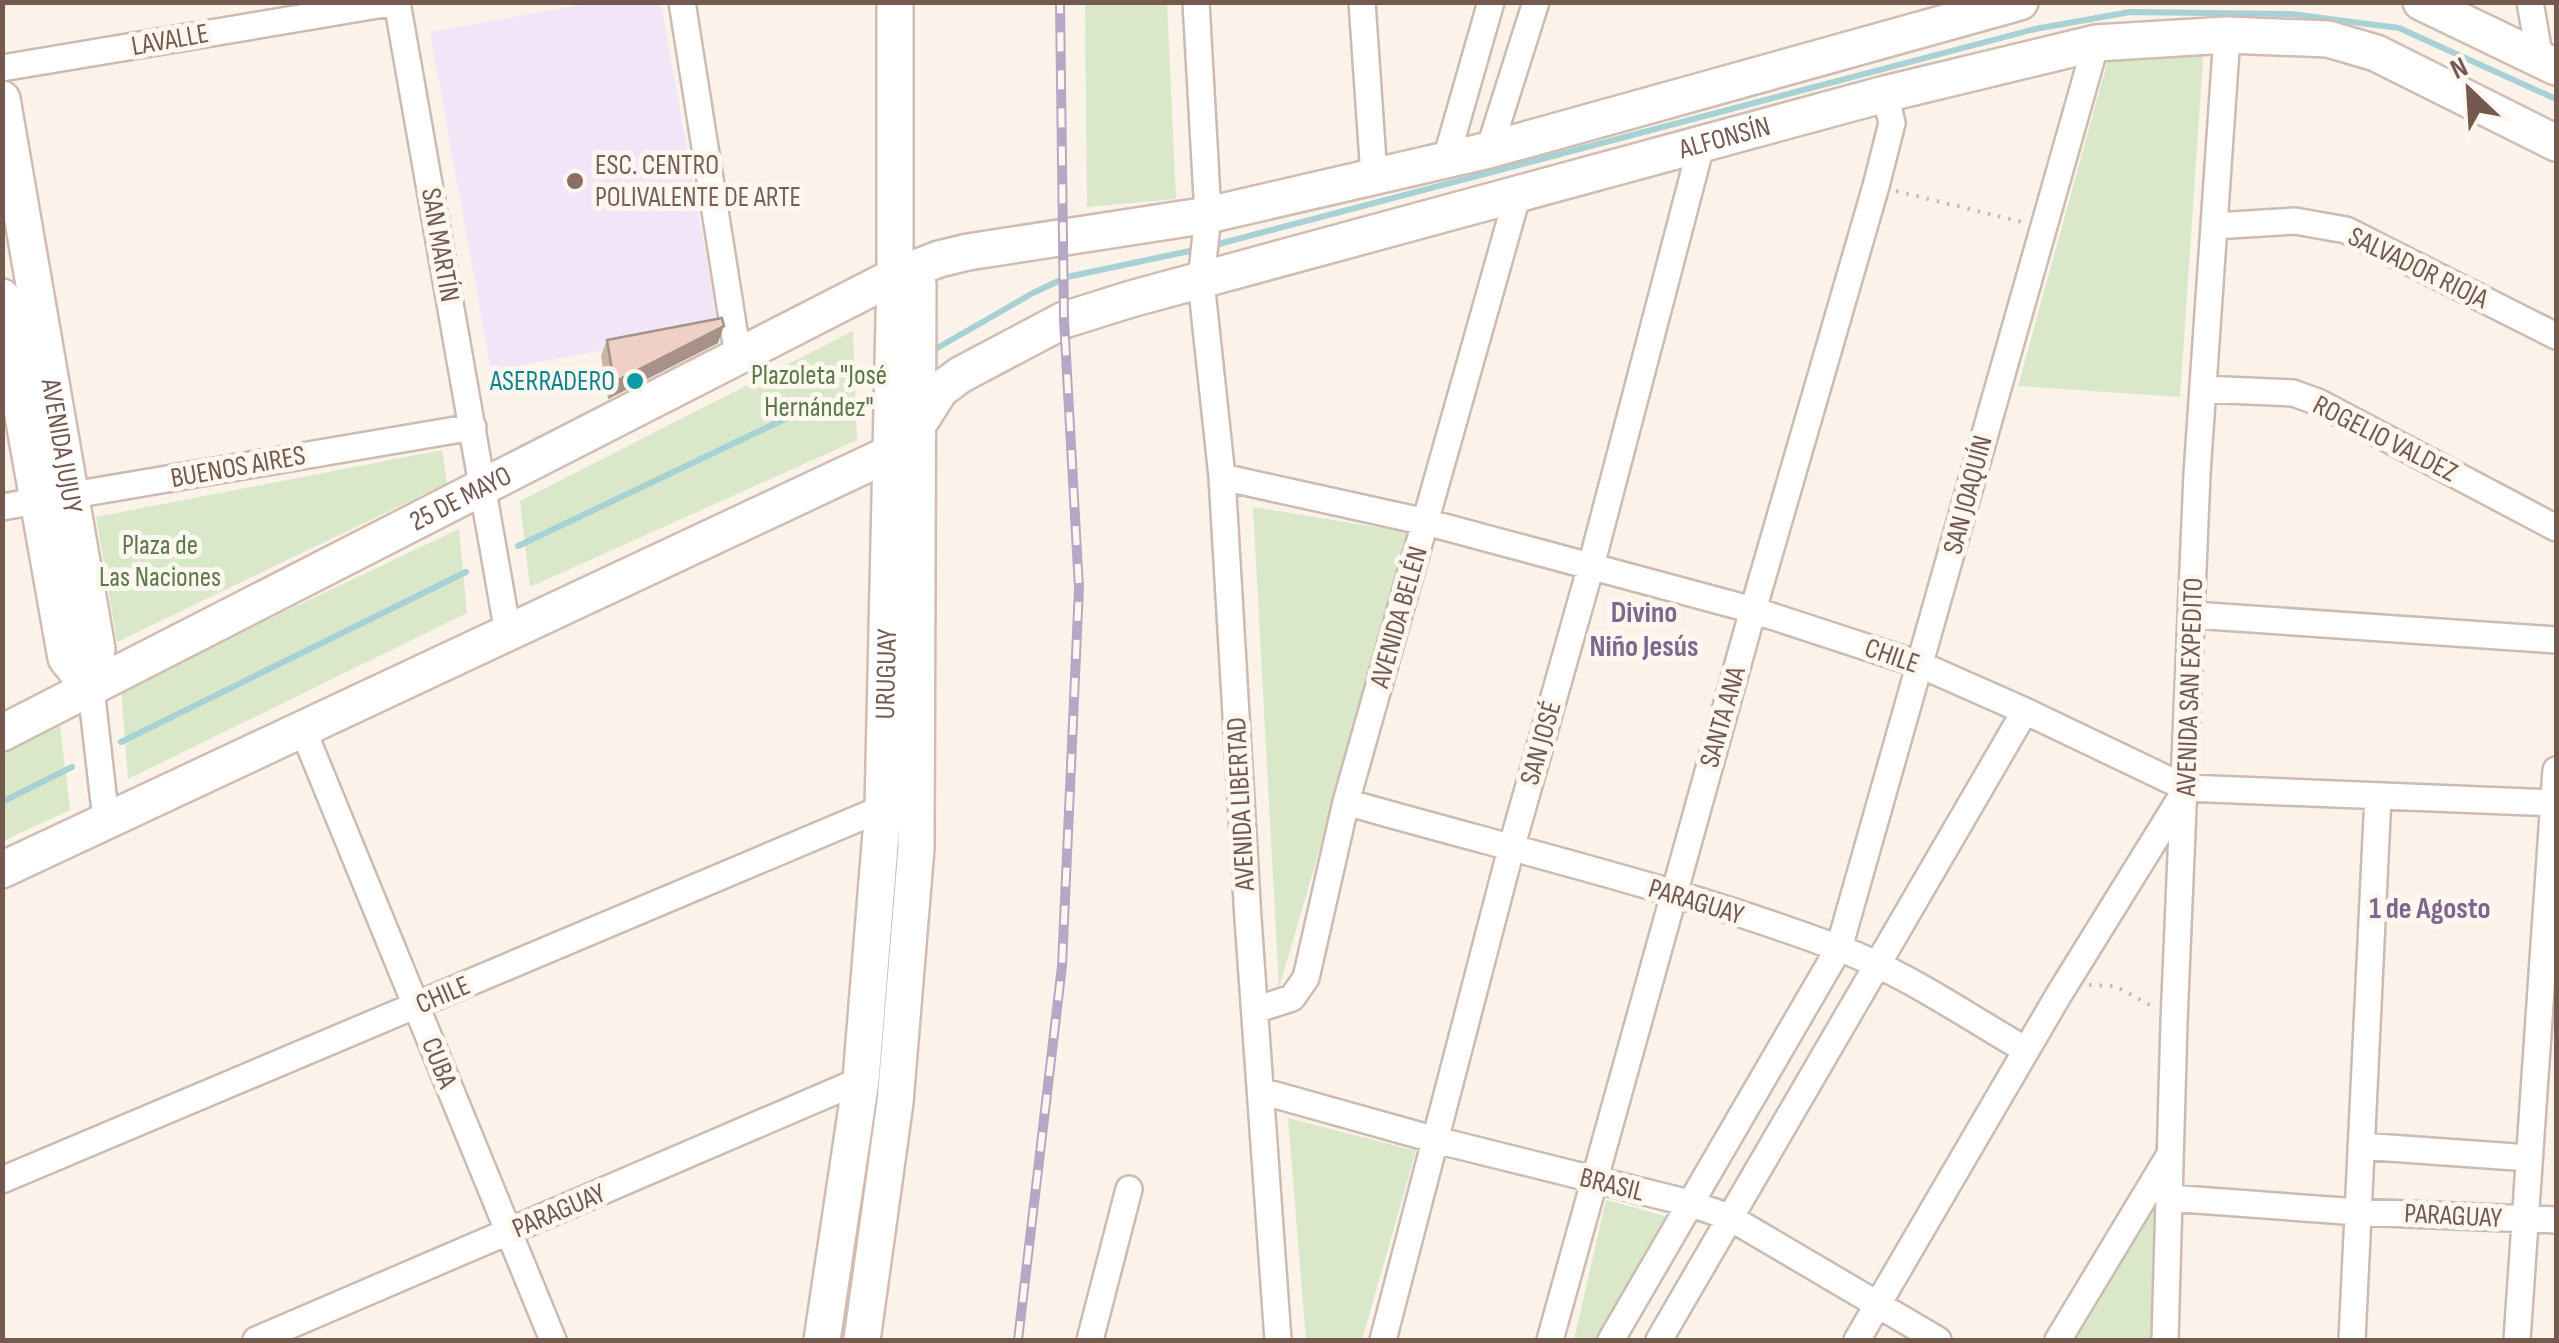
<svg xmlns="http://www.w3.org/2000/svg" width="2559" height="1343" viewBox="0 0 2559 1343" font-family="'Sofia Sans Condensed',sans-serif">
<style>
.education{fill:#f0e6f8}
.green{fill:#d8e8c9}
.lines{fill:none;stroke-linecap:round;stroke-linejoin:round}
.stream{stroke:#a7d1d4;stroke-width:6}
.street-casing{stroke:#cdbab0;stroke-width:30}
.secondary-casing{stroke:#d1bcb1;stroke-width:40}
.path{stroke:#d3b4a6;stroke-width:4;stroke-dasharray:2.5 8;stroke-linecap:butt}
.street{stroke:#fff;stroke-width:25}
.secondary{stroke:#fff;stroke-width:35}
.rail-casing{stroke:#b5a8c5;stroke-width:10}
.rail{stroke:#fef7f0;stroke-width:6;stroke-dasharray:19;stroke-linecap:butt}
.wall{fill:#cdb4a9}
.shaded-wall{fill:#a79289}
.building{fill:#eed1c4;stroke:#a79289;stroke-width:2.5}
.education-dot{fill:#8d6e63;stroke:#fef7f0;stroke-width:4}
.culture-dot{fill:#0f9aa8;stroke:#fef7f0;stroke-width:4}
.labels{text-anchor:middle;dominant-baseline:central;stroke-width:10;stroke-linejoin:round;paint-order:stroke}
.street-label{font-size:28px;fill:#74594f;stroke:#fef7f0}
.education-label{font-size:28px;fill:#785e54;stroke:#fef7f0;text-anchor:start}
.park-label{font-size:28px;fill:#5b7848;stroke:#fef7f0}
.culture-label{font-size:28px;fill:#0d838f;stroke:#fef7f0;text-anchor:end}
.neighbourhood-label{font-size:30px;font-weight:bold;fill:#7e678f;stroke:#fef7f0}
</style>
<rect width="100%" height="100%" fill="#fbf3ea"/>
<path class="education" d="M591 3H661L719 329 491 371 430 32Z"/>
<path class="green" d="M1085 3H1167L1176 199 1087 207Z
M2204 45 2180 397 2018 386 2111 49Z
M853 331 857 440 530 587 520 501Z
M442 450 447 483 117 642 96 517Z
M1253 507 1412 533 1279 988Z
M459 529 467 613 128 779 121 689Z
M60 726 70 810 3 841V754Z
M1288 1118 1416 1151 1362 1340H1306Z
M1606 1200 1669 1217 1599 1340H1574Z
M2154 1207 2151 1340H2071Z"/>
<g class="lines">
<path class="stream" d="M1211 246 2035 29 2130 12 2291 14 2399 28 2556 99
M932 351 1033 293 1067 277 1199 249
M518 546 787 418
M121 742 466 572
M2 802 72 767"/>
<defs>
<path id="street" d="M397 2 508 633
M682 2 738 356
M1196 2 1208 215 1201 281 1222 477 1248 919 1278 1340
M1362 2 1374 176
M2530 2 2540 59
M2 68 396 2
M1489 150 1536 2
M1446 159 1491 2
M2214 226 2295 221 2346 230 2556 336
M2203 389 2293 393 2318 402 2556 528
M1222 477 1426 522 1753 610 1921 665 2025 711 2186 788 2556 803
M2 507 473 427
M2193 615 2556 640
M91 689 106 820
M303 730 553 1340
M1346 802C1510 849 1679 888 1838 948 1904 972 1965 1015 2026 1050
M1255 1010 1292 998 1306 978 1346 802 1517 197
M1261 1091 1436 1140 1689 1203 1729 1217 1938 1340
M2361 1146 2529 1158
M2 1180 883 808
M2169 1198 2358 1212 2556 1220
M256 1340 861 1080
M1090 1340 1129 1189
M1383 1340 1511 849 1591 566 1701 146
M1550 1340 1753 610 1876 186 1892 123 1885 94
M1611 1340 1839 948 2096 43
M1659 1340 2025 711
M1857 1340 2058 996 2185 791
M2058 1340 2169 1156
M2165 1340 2174 1022 2197 474 2227 35
M2352 1340 2378 796
M2517 1340 2556 770"/>
<g id="secondary">
<path d="M2421 2 2556 67"/>
<path id="s1" d="M2 99 97 649 91 689"/>
<path d="M2 297 66 658 91 689"/>
<path id="s2" d="M2 733 895 276 939 259 968 252 1208 215 1489 150 2020 2"/>
<path id="s3" d="M2 870 889 454 919 423 940 390 960 375 1064 320 1131 299 1885 94 2096 43 2227 35 2328 39 2376 53 2556 143"/>
<path id="s4" d="M822 1340 861 1080 883 808 895 276V2"/>
<path d="M862 1340 895 1102 916 848 918 285"/>
</g>
</defs>
<use href="#street" class="street-casing"/>
<use href="#secondary" class="secondary-casing"/>
<path class="path" d="M1896 191 2022 222
M2089 985 2115 986 2150 1005"/>
<use href="#street" class="street"/>
<use href="#secondary" class="secondary"/>
<defs>
<path id="rail" d="M1018 1340 1062 966 1079 588 1064 320 1060 2"/>
</defs>
<use href="#rail" class="rail-casing"/>
<use href="#rail" class="rail"/>
</g>
<path class="wall" d="M607 340 718 343 608 399 601 356Z"/>
<path class="shaded-wall" d="M724 326 718 343 608 399 614 382Z"/>
<path class="building" d="M722 318 724 326 614 382 607 340Z"/>
<circle class="education-dot" cx="575" cy="181" r="10"/>
<circle class="culture-dot" cx="635" cy="381" r="10"/>
<g class="labels">
<g class="street-label">
<text transform="translate(170 40) rotate(-10)">LAVALLE</text>
<text stroke="none"><textPath href="#s3" startOffset="1890">ALFONSÍN</textPath></text>
<text transform="translate(440 245) rotate(80)">SAN MARTÍN</text>
<text transform="translate(2418 268) rotate(26)">SALVADOR RIOJA</text>
<text transform="translate(2385 439) rotate(27)">ROGELIO VALDEZ</text>
<text stroke="none"><textPath href="#s1" startOffset="352">AVENIDA JUJUY</textPath></text>
<text transform="translate(238 467) rotate(-10)">BUENOS AIRES</text>
<text transform="translate(1968 495) rotate(-75)">SAN JOAQUÍN</text>
<text stroke="none"><textPath href="#s2" startOffset="515">25 DE MAYO</textPath></text>
<text transform="translate(1399 617) rotate(-74)">AVENIDA BELÉN</text>
<text transform="translate(1892 656) rotate(19)">CHILE</text>
<text stroke="none"><textPath href="#s4" startOffset="670">URUGUAY</textPath></text>
<text transform="translate(2190 687) rotate(-88)">AVENIDA SAN EXPEDITO</text>
<text transform="translate(1723 717) rotate(-74)">SANTA ANA</text>
<text transform="translate(1541 743) rotate(-74)">SAN JOSÉ</text>
<text transform="translate(1241 804) rotate(-93)">AVENIDA LIBERTAD</text>
<text transform="translate(1696 902) rotate(17)">PARAGUAY</text>
<text transform="translate(443 995) rotate(-23)">CHILE</text>
<text transform="translate(439 1063) rotate(68)">CUBA</text>
<text transform="translate(1612 1185) rotate(14)">BRASIL</text>
<text transform="translate(559 1211) rotate(-23)">PARAGUAY</text>
<text transform="translate(2453 1216) rotate(3)">PARAGUAY</text>
</g>
<g class="education-label">
<text x="595" y="165">ESC. CENTRO<tspan x="595" dy="32">POLIVALENTE DE ARTE</tspan></text>
</g>
<g class="park-label">
<text x="819" y="375">Plazoleta "José<tspan x="819" dy="32">Hernández"</tspan></text>
<text x="160" y="545">Plaza de<tspan x="160" dy="32">Las Naciones</tspan></text>
</g>
<g class="culture-label">
<text x="615" y="381">ASERRADERO</text>
</g>
<g class="neighbourhood-label">
<text x="1644" y="613">Divino<tspan x="1644" dy="34">Niño Jesús</tspan></text>
<text x="2430" y="909">1 de Agosto</text>
</g>
</g>
<rect width="2559" height="1343" fill="none" stroke="#74594f" stroke-width="10"/>
<g transform="translate(2469 90) rotate(335)" stroke="#fef7f0" stroke-width="8" paint-order="stroke">
<path d="M0-8L18 38L0 25L-18 38Z" fill="#74594f"/>
<text y="-15" font-size="28" font-weight="bold" text-anchor="middle" fill="#74594f">N</text>
</g>
</svg>
